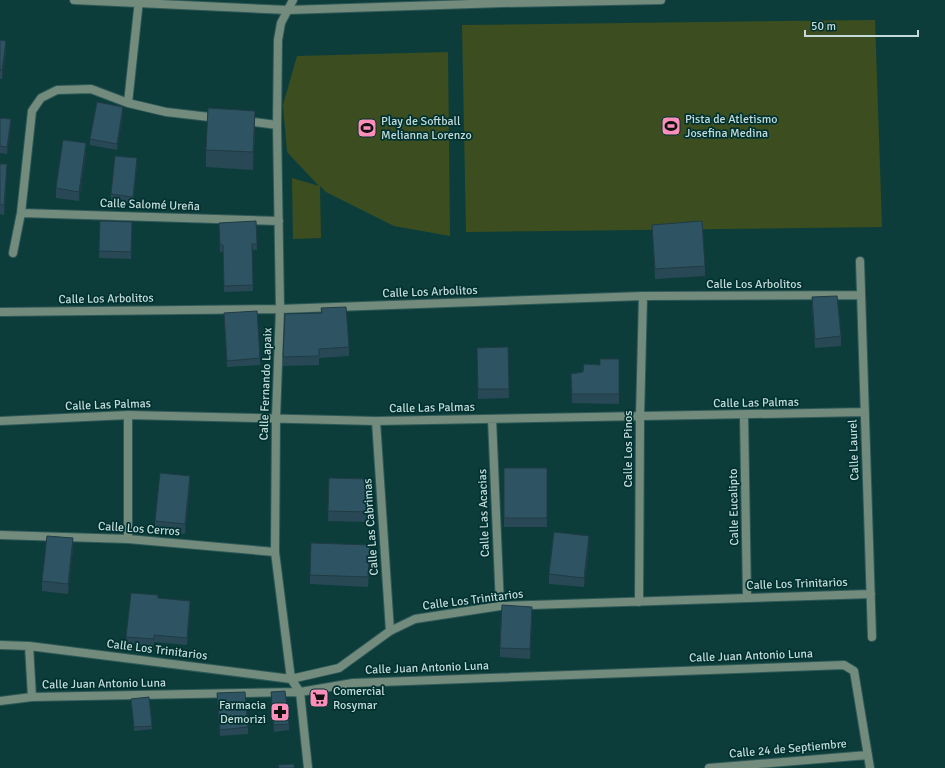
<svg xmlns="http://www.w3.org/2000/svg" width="945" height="768" viewBox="0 0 945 768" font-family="Signika,sans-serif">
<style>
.green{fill:#3c4e1f}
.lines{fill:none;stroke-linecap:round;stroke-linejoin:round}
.minor-casing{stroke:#2e5957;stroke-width:10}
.minor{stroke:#738b7d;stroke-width:8}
.wall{fill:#284855}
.shaded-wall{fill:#203b45}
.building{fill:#2e5463;stroke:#203b45}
.labels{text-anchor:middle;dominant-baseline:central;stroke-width:3.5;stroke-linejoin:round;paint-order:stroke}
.poi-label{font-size:12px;fill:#c3dad8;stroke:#003231;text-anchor:start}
.street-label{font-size:12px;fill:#c3dad8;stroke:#003231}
</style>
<rect width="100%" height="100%" fill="#0d3d3b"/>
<path class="green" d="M875 20 882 227 466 232 462 25Z
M448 52 450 236 394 226 326 192 320 186 321 238 293 239 292 178 319 186 287 152 283 105 297 56Z"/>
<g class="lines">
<defs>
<path id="minor" d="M74 0 288 10 502 3 661 0
M293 0 281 23 278 40 277 125 280 309 276 418 275 552 291 679 300 692 308 768
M128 103 139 0
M246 121 277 125
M21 213 279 221
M13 253 21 213 32 111 41 98 57 90 91 89 128 103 166 112 218 118
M860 261 872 637
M0 312 280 309 643 296 861 295
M128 415V539
M744 415 747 597
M492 419 500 606
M0 421 128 415 376 421 865 412
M376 421 390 631
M0 535 128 539 275 552
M639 602 640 417 643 296
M0 645 29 646 291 679 339 668 390 631 415 619 500 606 871 594
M29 646 32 697
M0 701 32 697 300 692 353 683 844 665 854 671 870 768
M709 768 868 755"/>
</defs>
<use href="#minor" class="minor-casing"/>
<use href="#minor" class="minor"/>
</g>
<path class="wall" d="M0 40 6 51 2 79H0Z
M123 114 117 150 90 145V139Z
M0 118 11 126 7 154 0 153Z
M255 129 253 170 206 167V150Z
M86 153 79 201 56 198V188Z
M0 164 7 174 4 215 0 214Z
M137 165 133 203 111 201V194Z
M100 221 132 222 131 259 99 258Z
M219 223 257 244V250H252L253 291 224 292 223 252H220Z
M652 225 705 266V276L655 279Z
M812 297 841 336V346L815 348 812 307Z
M321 308 349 347V356L319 358V365L283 366V357L321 313Z
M224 313 260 358V365L227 367Z
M508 347 509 398 478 399 477 348Z
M619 359V404L572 403 571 374 583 372 600 365Z
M504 468H547V527H504Z
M329 478 367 479 366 522 328 521Z
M190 486 185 534 155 531V521Z
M589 546 584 587 549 584V574Z
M73 548 68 594 42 591V581Z
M370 555 368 587 310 584V575Z
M158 598 190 608 187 645 154 642V646L126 643V637Z
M532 617 530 659 500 657V648Z
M271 692 289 724V730L274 732 271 698Z
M217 693 248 727V734L220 736Z
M131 699 152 726V729L134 731Z"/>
<path class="shaded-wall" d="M6 41V51L2 79V70Z
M123 107V114L117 150V144Z
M255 111V129L253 170V152Z
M11 119V126L7 154V147Z
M86 143V153L79 201V192Z
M137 158V165L133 203V197Z
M7 164V174L4 215V205Z
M190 476V486L185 534V524Z
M589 536V546L584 587V578Z
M73 538V548L68 594V584Z
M190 601V608L187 645V638Z
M532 607V617L530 659V649Z"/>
<path class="building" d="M0 40 6 41 2 70H0Z
M97 102 123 107 117 144 90 139Z
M208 108 255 111 253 152 206 150Z
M0 118 11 119 7 147 0 146Z
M63 140 86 143 79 192 56 188Z
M115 156 137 158 133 197 111 194Z
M0 164H7L4 205H0Z
M100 221 132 222 131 252 99 251Z
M256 221 257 244H252L253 285 224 286 223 245H220L219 223Z
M702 221 705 266 655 269 652 225Z
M837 296 841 336 815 339 812 297Z
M346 307 349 347 319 349V356L283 357 285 314 322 313 321 308Z
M257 311 260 358 227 361 224 313Z
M508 347 509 389H478L477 348Z
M600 359H619V394H572L571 374 583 372 584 364 600 365Z
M504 468H547V518H504Z
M160 473 190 476 185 524 155 521Z
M329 478 367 479 366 512 328 511Z
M554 532 589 536 584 578 549 574Z
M47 536 73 538 68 584 42 581Z
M311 543 370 545 368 577 310 575Z
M131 593 158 595V598L190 601 187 638 154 635V639L126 637Z
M502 605 532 607 530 649 500 648Z
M285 691 289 724 274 725 271 692Z
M245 692 248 727 220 730 217 693Z
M149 697 152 726 134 727 131 699Z
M294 764V768H279L278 765Z"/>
<defs>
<symbol id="stadium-square" viewBox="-11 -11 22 22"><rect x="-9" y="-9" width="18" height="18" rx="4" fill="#ff8ebb" stroke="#003231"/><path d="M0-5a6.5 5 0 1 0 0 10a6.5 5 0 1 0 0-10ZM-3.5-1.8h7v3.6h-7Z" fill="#111"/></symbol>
<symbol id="supermarket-square" viewBox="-11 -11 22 22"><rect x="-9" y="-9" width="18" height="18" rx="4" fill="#ff8ebb" stroke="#003231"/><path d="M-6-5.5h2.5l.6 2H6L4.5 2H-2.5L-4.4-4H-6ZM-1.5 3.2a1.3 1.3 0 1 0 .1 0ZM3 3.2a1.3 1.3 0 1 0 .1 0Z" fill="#111"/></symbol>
<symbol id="pharmacy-square" viewBox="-11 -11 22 22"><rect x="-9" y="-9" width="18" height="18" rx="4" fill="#ff8ebb" stroke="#003231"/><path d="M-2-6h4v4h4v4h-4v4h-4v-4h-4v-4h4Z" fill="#111"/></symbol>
</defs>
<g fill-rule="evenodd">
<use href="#stadium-square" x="660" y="115" width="22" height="22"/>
<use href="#stadium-square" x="356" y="117" width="22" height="22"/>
<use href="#supermarket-square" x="308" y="687" width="22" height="22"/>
<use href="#pharmacy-square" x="269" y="701" width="22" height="22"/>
</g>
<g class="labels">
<g class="poi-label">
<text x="685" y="119">Pista de Atletismo<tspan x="685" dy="14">Josefina Medina</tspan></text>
<text x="381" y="121">Play de Softball<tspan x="381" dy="14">Melianna Lorenzo</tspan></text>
<text x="333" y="691">Comercial<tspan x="333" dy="14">Rosymar</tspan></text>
<text x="266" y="705" text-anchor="end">Farmacia<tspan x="266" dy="14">Demorizi</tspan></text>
</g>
<g class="street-label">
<text transform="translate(150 205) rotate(2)">Calle Salomé Ureña</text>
<text x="754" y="284">Calle Los Arbolitos</text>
<text transform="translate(430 292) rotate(-2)">Calle Los Arbolitos</text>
<text transform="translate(106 299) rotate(-1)">Calle Los Arbolitos</text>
<text transform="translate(266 384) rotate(-88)">Calle Fernando Lapaix</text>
<text transform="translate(756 403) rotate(-1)">Calle Las Palmas</text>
<text transform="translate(108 405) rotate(-2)">Calle Las Palmas</text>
<text transform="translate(432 408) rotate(-1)">Calle Las Palmas</text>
<text transform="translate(628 449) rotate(-90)">Calle Los Pinos</text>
<text transform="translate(854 450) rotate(-92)">Calle Laurel</text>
<text transform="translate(734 507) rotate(-91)">Calle Eucalipto</text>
<text transform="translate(484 513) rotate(-92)">Calle Las Acacias</text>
<text transform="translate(371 527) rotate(-94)">Calle Las Cabrimas</text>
<text transform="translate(139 529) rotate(4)">Calle Los Cerros</text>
<text transform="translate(797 584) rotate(-2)">Calle Los Trinitarios</text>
<text transform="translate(473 600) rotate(-7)">Calle Los Trinitarios</text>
<text transform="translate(157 650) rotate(7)">Calle Los Trinitarios</text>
<text transform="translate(751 656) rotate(-2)">Calle Juan Antonio Luna</text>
<text transform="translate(427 668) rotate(-2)">Calle Juan Antonio Luna</text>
<text transform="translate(104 684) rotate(-1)">Calle Juan Antonio Luna</text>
<text transform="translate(788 749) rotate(-5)">Calle 24 de Septiembre</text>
</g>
</g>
<path d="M805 30v6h113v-6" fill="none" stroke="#c3dad8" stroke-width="2"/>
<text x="811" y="30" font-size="12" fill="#c3dad8" stroke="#003231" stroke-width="3" paint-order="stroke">50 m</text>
</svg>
